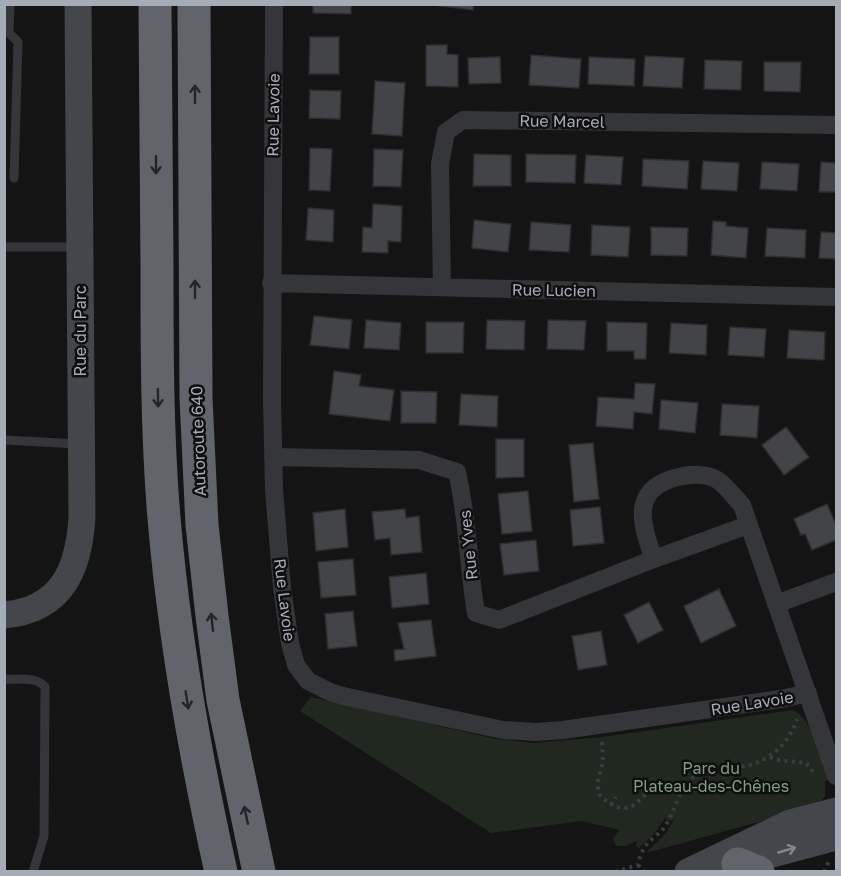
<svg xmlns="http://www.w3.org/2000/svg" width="841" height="876" viewBox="0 0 841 876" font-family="'Golos Text',sans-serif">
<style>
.green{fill:#202820}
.building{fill:#434448;stroke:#2e2e31;stroke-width:1.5}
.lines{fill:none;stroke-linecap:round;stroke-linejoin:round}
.path{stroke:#3b3d41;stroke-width:4;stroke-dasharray:3 4.5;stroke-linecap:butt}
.lane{stroke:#35363a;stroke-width:9}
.street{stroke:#35363a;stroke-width:18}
.secondary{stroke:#43464a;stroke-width:27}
.highway{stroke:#61656b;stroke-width:33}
.oneway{stroke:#242427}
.oneway2{stroke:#838890}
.labels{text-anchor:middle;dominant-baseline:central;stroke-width:5;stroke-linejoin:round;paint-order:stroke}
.street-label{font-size:16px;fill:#a6acb5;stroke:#0f0f10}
.park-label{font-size:16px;fill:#809f7e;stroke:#0f0f10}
</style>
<rect width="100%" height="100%" fill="#141415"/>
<path class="green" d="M311 697 496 739 534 743 602 737 793 710C813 719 822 760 829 780L825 781V797L813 807 646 853 666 833 674 820 669 821 665 818 655 833 639 848 636 846 637 841 626 846H616L613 839 619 830 582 821 491 833 300 711Z"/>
<path class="building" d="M313 4H351V14L313 13Z
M425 4H474L473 10Z
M310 37H339V74H309Z
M426 45H447V54L458 55V87L426 86Z
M531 55 581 59 579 88 529 85Z
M645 56 684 58 682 88 643 86Z
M500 57 501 83 469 84 468 58Z
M589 57 635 59 634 86 588 84Z
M705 60 742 61 741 90 704 89Z
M764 62H801L800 92 764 91Z
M375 81 405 83 402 136 372 134Z
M310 90 341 91 340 119 309 118Z
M310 148 332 149 330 191 309 190Z
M374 149 403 150 401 187 373 186Z
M474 154 511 155V186H473Z
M526 154 576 155 575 183 526 182Z
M586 155 623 157 621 185 584 183Z
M643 159 689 161 687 189 642 186Z
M703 161 739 163 737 191 701 189Z
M762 162 799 164 797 191 760 189Z
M821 162 836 163V192H819Z
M373 204 402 206 401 242 388 241V253L362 252 363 227 372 228Z
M308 208 334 210 333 242 306 240Z
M474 220 511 224 508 252 472 248Z
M713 221 726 222V226L748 228 746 258 711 255Z
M531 222 571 225 569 252 529 250Z
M592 225 630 227 628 257 591 255Z
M651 227 688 228 687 256 651 255Z
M767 228 806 230 805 258 765 256Z
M821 232 836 233V259L819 258Z
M314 316 352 320 349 349 310 345Z
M366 320 401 323 399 350 364 348Z
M487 320 525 321 524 350 486 349Z
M548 320 586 321 584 350 547 349Z
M426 322H464L463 353H426Z
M607 322 647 323 646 359H634V351H607Z
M671 323 707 325 706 355 669 353Z
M730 327 766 329 764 357 728 355Z
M789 330 825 332 824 360 787 358Z
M334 371 361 375 359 386 394 390 390 421 329 414Z
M635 383 655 384 652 414 634 412 633 429 596 426 598 397 634 399Z
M401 391 437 392 436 423H401Z
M461 394 498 396 497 427 459 425Z
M661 400 698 403 695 433 659 429Z
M722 404 759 406 757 438 720 435Z
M786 427 809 457 784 475 762 445Z
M496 439H524V477L496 478Z
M593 443 599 499 574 502 569 445Z
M528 491 532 531 502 534 498 494Z
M827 504 836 525V540L812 550 805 534 801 535 794 519Z
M600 507 604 543 573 546 570 510Z
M345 509 348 547 316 551 313 513Z
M405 509 406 518 419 516 422 552 391 555 390 538 375 540 372 512Z
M536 540 539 571 504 575 500 544Z
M353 559 356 595 321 598 318 562Z
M426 573 429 604 392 608 389 577Z
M719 589 736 626 701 643 684 606Z
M649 602 663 630 638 643 624 615Z
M353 611 357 646 328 649 325 614Z
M431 620 436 656 395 661 394 650 404 649 398 623Z
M601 631 607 665 578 670 572 636Z"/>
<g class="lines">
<path class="path" d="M602 742C602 749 604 757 602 765 601 772 597 780 598 788 598 795 602 798 608 802 635 821 639 791 659 787 667 785 675 788 682 791
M770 757 778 760 806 763 814 773
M611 805 616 797
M638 865 645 872
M615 872 638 865C639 861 640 855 642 852 646 841 660 835 666 825 677 807 680 782 701 772 711 767 725 768 737 767 766 765 788 746 797 719
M824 872 829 861"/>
<path class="lane" d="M10 4 9 33 18 42 14 178
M4 247H77
M4 440 78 444
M4 679C17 680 37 676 45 687L44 836 33 872"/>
<path class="street" d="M274 4 272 400 274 489 282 588 290 643 296 665 308 681 330 692 343 696 503 730 536 732 563 730 781 699 808 693
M271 283 836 297
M442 287 440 164 446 132 463 120 836 125
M273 457 419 460 457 472C468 518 468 566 476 613L499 620 654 559 748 525
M654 559C639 520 631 486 683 476 693 474 710 474 719 481 727 487 735 498 742 505L836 776
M776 604 836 582"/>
<path class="secondary" d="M4 615C62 610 79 569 82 517L78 4
M728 866 836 837
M688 872 790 823 836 811"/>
<path class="highway" d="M155 4C155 92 156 180 157 268 157 351 157 435 164 518 174 637 195 755 221 872
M194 4 196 398 202 525 212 616 223 700 259 872
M738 864 758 872"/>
</g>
<defs><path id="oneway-shaft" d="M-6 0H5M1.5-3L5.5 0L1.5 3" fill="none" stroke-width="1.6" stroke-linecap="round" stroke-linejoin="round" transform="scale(1.5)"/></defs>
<g class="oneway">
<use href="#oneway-shaft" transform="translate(195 94) rotate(-90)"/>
<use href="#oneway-shaft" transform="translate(156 165) rotate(90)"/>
<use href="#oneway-shaft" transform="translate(195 289) rotate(-90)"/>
<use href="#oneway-shaft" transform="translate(158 398) rotate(89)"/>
<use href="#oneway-shaft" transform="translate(212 622) rotate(-97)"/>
<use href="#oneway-shaft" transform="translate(187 700) rotate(81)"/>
<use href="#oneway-shaft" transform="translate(246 815) rotate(-102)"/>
</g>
<use class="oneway2" href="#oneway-shaft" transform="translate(787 850) rotate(-16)"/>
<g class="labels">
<g class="street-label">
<text transform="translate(273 115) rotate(-89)">Rue Lavoie</text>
<text transform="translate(562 121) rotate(1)">Rue Marcel</text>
<text transform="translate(554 290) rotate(1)">Rue Lucien</text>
<text transform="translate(80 331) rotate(-90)">Rue du Parc</text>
<text transform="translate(198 441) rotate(-92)">Autoroute 640</text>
<text transform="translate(468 545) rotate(-96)">Rue Yves</text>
<text transform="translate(285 600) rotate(83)">Rue Lavoie</text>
<text transform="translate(752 703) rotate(-9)">Rue Lavoie</text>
</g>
<g class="park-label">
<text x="711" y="768">Parc du<tspan x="711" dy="18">Plateau-des-Chênes</tspan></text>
</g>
</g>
<rect width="841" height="876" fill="none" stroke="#a6acb5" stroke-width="12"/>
</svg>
